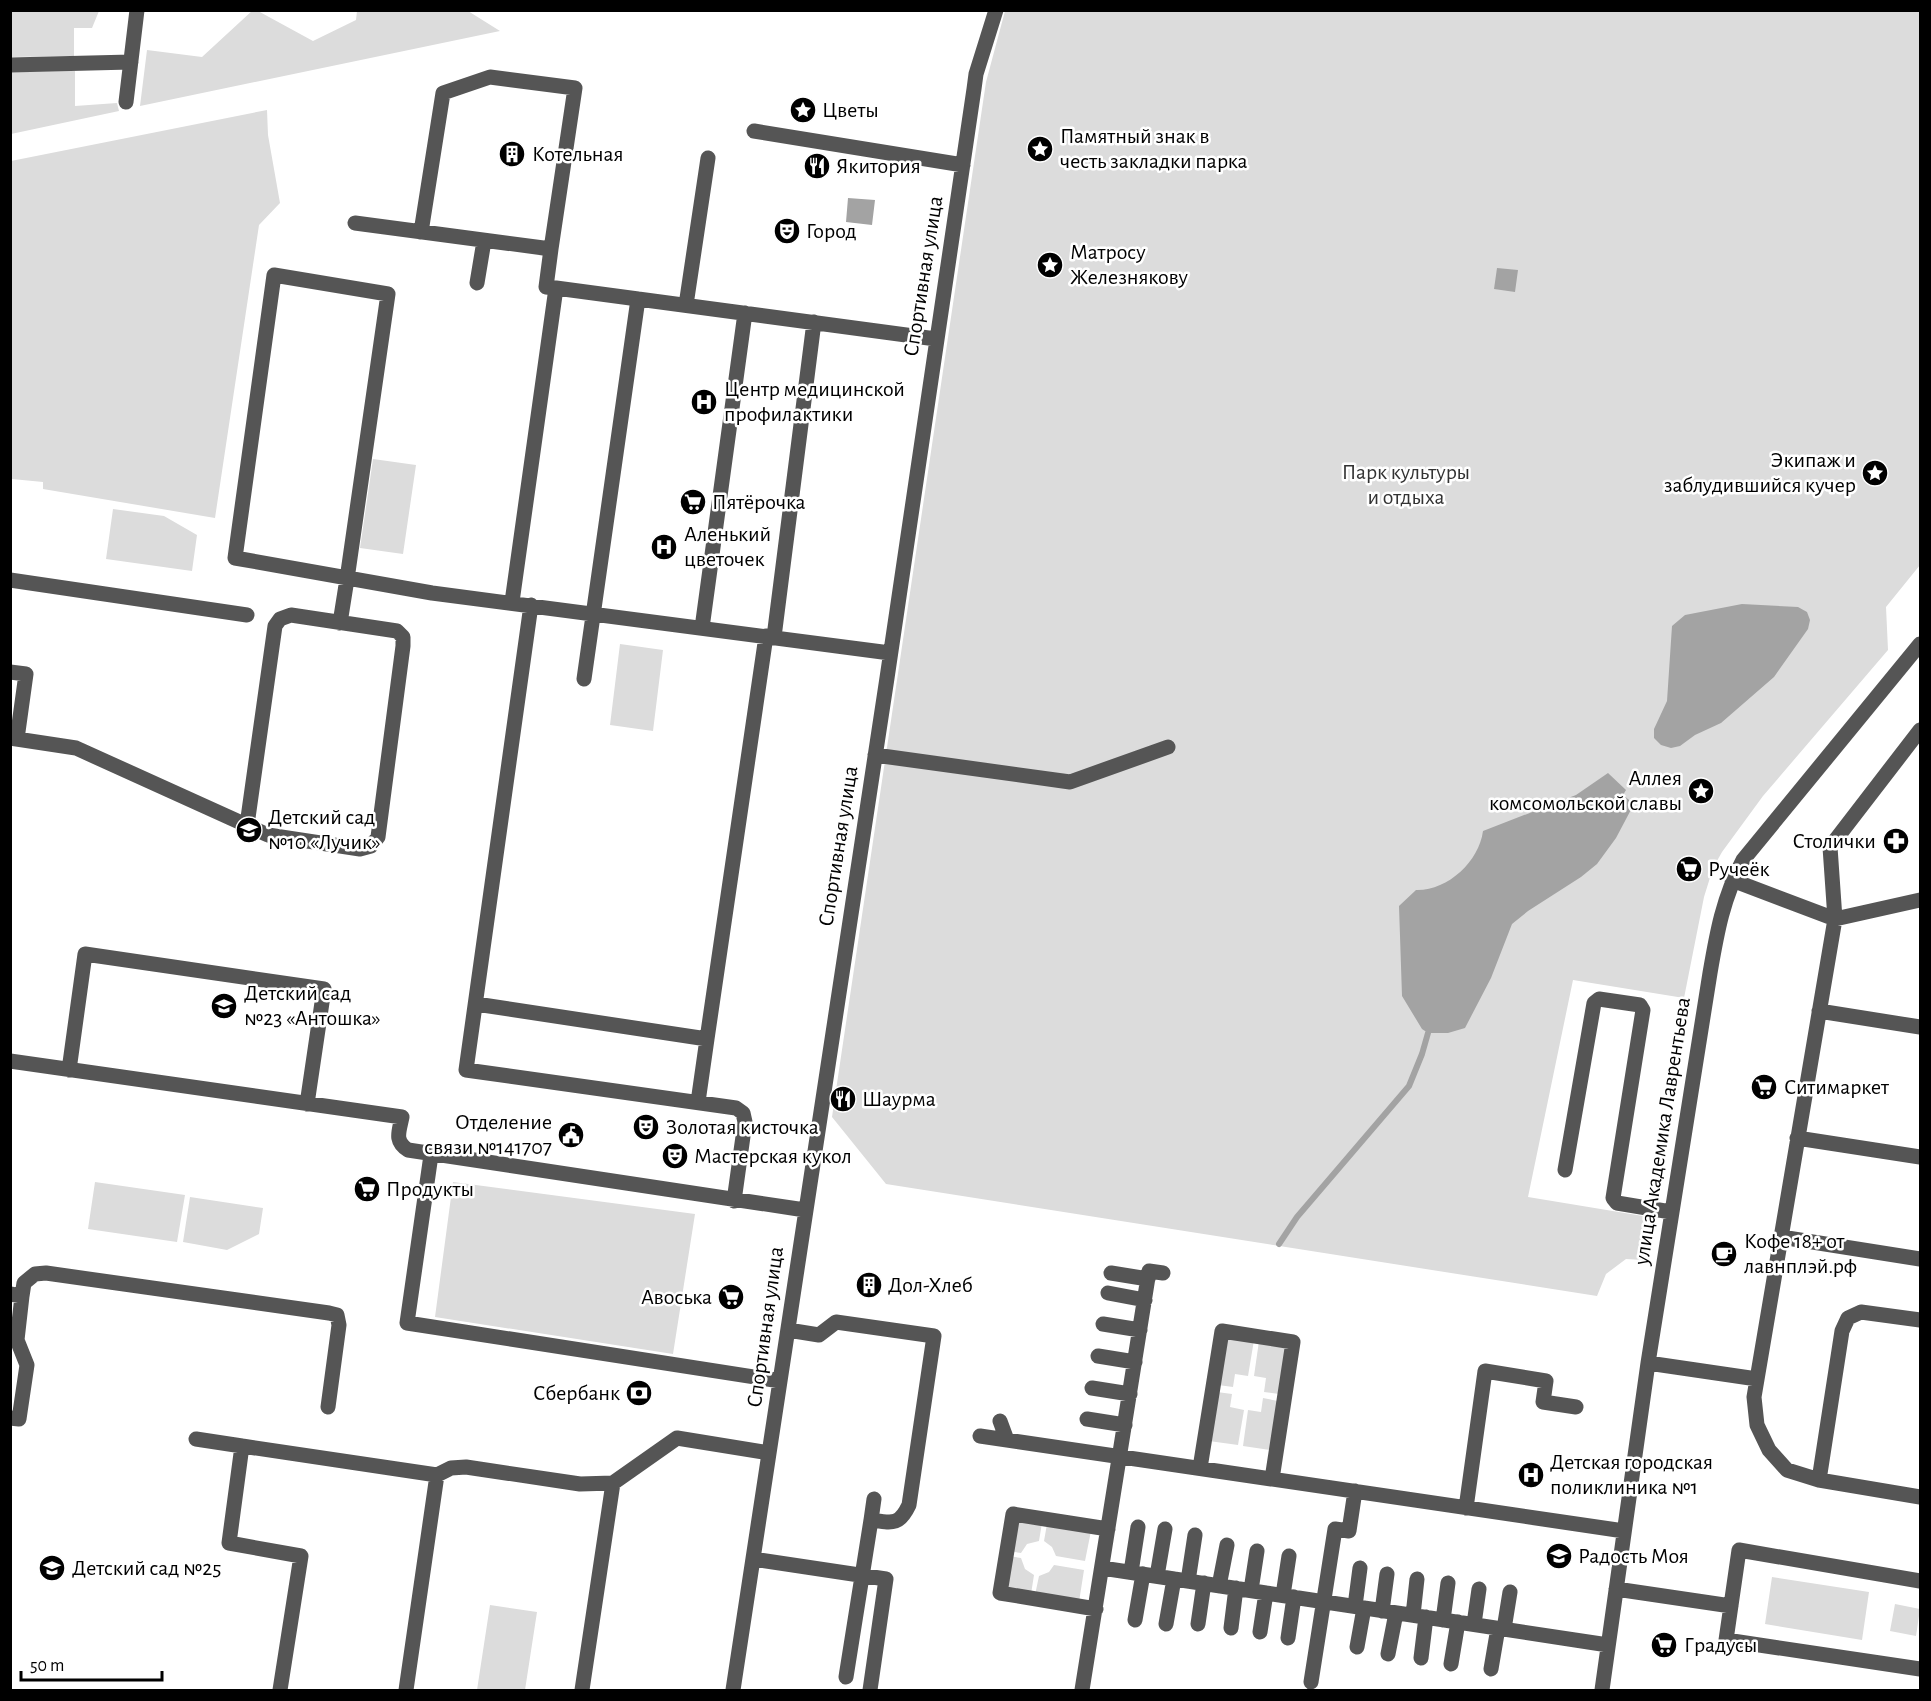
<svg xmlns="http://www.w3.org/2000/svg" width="1931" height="1701" viewBox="0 0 1931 1701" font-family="'Alegreya Sans',sans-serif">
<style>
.green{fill:#dcdcdc}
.water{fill:#a3a3a3}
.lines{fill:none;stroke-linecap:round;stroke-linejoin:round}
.stream{stroke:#a3a3a3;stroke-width:6}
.minor{stroke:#555;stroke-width:15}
.labels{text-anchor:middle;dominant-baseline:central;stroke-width:5;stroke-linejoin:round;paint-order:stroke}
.poi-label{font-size:22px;fill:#000;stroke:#fff;text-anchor:start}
.street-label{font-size:22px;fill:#000;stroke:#fff}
.park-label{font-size:22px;fill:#333;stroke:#fff}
</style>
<rect width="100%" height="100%" fill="#fff"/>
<path class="green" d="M253 10 258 11 313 41 356 20 357 11H468L500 31 140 106 147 50 202 57Z
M10 11H99L92 28H74V56L11 57Z
M1005 11H1920V565L1886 607 1888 650 1763 796 1722 852 1713 868 1704 897 1684 998 1573 980 1528 1197 1649 1217 1642 1260 1626 1259 1606 1274 1597 1296 886 1184 832 1117 986 82Z
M10 71H75V106L117 103 119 111 11 134Z
M267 110 268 135 280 203 259 225 215 518 43 489V482L12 479 11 484V161Z
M373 459 416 465 403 554 360 548Z
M113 509 164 516 197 535 192 571 106 559Z
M620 644 663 650 653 731 610 725Z
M95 1182 185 1195 177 1242 88 1229Z
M453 1182 695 1214 673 1354 435 1317Z
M190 1197 263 1208 259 1234 227 1250 183 1242Z
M1225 1336 1254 1340 1248 1376 1235 1374 1233 1387 1218 1385Z
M1259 1341 1287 1345 1279 1394 1264 1392 1266 1378 1254 1376Z
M1217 1392 1232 1394 1230 1407 1244 1410 1238 1445 1209 1441Z
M1263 1398 1278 1401 1270 1450 1243 1446 1248 1410 1261 1412Z
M1015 1519 1042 1523 1039 1541 1027 1544 1021 1553 1009 1551Z
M1047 1524 1091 1531 1085 1561 1056 1556 1052 1547 1044 1541Z
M1009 1556 1021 1558 1025 1569 1034 1575 1031 1594 1003 1590Z
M1054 1565 1084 1570 1079 1602 1035 1595 1039 1576 1049 1572Z
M1772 1577 1869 1592 1862 1640 1765 1624Z
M1895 1604 1920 1609 1916 1636 1890 1631Z
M490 1605 537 1612 525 1690H477Z"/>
<path class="water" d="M848 198 875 200 872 225 846 222Z
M1497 268 1518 270 1515 292 1494 289Z
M1742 604 1798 607 1807 612 1810 620 1808 629 1774 677 1721 723 1695 735 1680 746 1671 748 1661 745 1654 738V729L1667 701 1672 626 1685 615Z
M1608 773 1626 790 1623 795 1634 804 1616 838 1597 864 1581 877 1528 911 1512 924 1491 978 1465 1028 1448 1033H1428L1422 1029 1402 996 1399 906 1416 890C1447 891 1479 862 1483 831L1576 795Z"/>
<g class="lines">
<path class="stream" d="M1279 1244 1297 1217 1409 1086 1422 1054 1428 1033"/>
<path class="minor" d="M10 65 131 62
M126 102 137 10
M754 131 963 165
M355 223 551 249 546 287 556 288
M421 232 443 93 490 77 575 88 551 249
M477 283 484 241
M686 305 708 158
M10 580 247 615
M512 602 556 288 936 339
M531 605 466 1070 736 1108 743 1113 745 1122 734 1201
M340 623 347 579 388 294 274 275 235 558 432 593 890 653
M702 628 745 313
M774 637 814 322
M10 672 26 674 17 739
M584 679 638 299
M1920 730 1830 847 1835 919 1754 1397 1757 1425 1769 1450 1787 1470 1819 1480 1920 1497
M10 738 76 748 268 835 360 849 371 846 378 837 403 646V637L397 631 291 615 280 619 275 626 247 825
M875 755 1070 782 1168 747
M1732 880 1835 919 1920 900
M476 1004 707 1039 766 636
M1819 1011 1920 1027
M10 1061 402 1117C399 1132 394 1141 408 1150L805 1210
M69 1070 85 954 324 989 307 1104
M698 1102 707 1039
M1797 1138 1920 1157
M431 1155 407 1323 780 1381
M1565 1170 1594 1003 1599 999 1640 1005 1643 1010 1613 1198 1617 1203 1671 1212
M1781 1237 1920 1259
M1111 1273 1148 1279
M1108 1293 1145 1300
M10 1294 22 1296 24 1283 35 1274 46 1273 329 1313 337 1315 339 1325 328 1407
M1103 1324 1140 1330
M788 1330 819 1335 836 1322 934 1336 909 1505C899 1526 892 1523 871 1520L846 1677
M1098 1356 1135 1362
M1648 1363 1757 1379
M1092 1388 1130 1394
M10 1418 19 1419 27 1365 17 1340 22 1296
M1087 1419 1125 1425
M1000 1421 1007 1440
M980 1436 1624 1531
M196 1439 242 1446
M1200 1468 1222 1331 1293 1342 1272 1479
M1819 1480 1842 1331 1848 1318 1861 1312 1920 1320
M1466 1508 1485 1371 1546 1381 1543 1402 1576 1407
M871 1520 874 1499
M753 1559 886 1579 870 1690
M1102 1568 1608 1645
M1131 1572 1138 1527
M1157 1576 1165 1529
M1188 1581 1195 1535
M1920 1581 1739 1550 1726 1640 1920 1669
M1219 1586 1227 1545
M1616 1589 1731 1606
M1251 1590 1257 1551
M1283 1595 1289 1556
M1355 1606 1360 1568
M1096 1609 1000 1593 1013 1514 1108 1529
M1382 1611 1387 1574
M1413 1615 1417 1579
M1135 1620 1143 1574
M1443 1620 1448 1583
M1166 1624 1174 1579
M1198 1624 1204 1583
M1474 1624 1479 1589
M1231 1628 1236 1588
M1504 1629 1510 1592
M1260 1632 1266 1593
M1288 1638 1294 1597
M1357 1647 1364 1608
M1388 1654 1396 1613
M1421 1658 1426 1617
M1451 1664 1458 1622
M1491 1669 1498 1628
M1311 1682 1335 1529 1349 1531 1355 1491
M280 1690 301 1556 229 1543 242 1446 437 1475
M406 1690 437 1475 451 1468 466 1467 580 1484 613 1483
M582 1690 613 1483 677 1438 769 1453
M733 1690 887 678 974 89 976 74 996 10
M1082 1690 1149 1271 1163 1273
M1602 1690 1648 1363 1710 973C1717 932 1723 898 1743 860L1920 644"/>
</g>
<defs>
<symbol id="sight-disc" viewBox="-11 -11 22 22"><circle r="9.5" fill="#000" stroke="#fff"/><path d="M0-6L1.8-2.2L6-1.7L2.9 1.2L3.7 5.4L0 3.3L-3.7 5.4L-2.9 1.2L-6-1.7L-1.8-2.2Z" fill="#fff"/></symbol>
<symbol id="building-disc" viewBox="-11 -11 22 22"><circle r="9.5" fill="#000" stroke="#fff"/><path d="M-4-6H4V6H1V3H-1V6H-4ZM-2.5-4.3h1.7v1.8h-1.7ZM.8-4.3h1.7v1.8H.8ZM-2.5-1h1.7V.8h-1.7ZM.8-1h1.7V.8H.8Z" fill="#fff"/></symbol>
<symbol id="restaurant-disc" viewBox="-11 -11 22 22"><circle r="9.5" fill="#000" stroke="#fff"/><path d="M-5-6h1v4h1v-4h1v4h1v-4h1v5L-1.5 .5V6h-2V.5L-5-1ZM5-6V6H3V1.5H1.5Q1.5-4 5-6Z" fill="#fff"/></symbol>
<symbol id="theatre-disc" viewBox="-11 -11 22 22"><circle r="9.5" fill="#000" stroke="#fff"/><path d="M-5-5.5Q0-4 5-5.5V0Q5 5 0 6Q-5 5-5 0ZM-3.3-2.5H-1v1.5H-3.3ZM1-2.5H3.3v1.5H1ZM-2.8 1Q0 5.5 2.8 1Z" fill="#fff"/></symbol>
<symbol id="hospital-disc" viewBox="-11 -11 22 22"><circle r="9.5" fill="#000" stroke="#fff"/><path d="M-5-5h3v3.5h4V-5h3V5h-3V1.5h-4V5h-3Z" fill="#fff"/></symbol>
<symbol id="supermarket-disc" viewBox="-11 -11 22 22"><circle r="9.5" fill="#000" stroke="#fff"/><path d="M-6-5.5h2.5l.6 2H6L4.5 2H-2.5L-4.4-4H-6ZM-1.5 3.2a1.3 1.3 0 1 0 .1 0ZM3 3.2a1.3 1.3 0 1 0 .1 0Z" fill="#fff"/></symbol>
<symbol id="school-disc" viewBox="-11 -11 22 22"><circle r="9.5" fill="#000" stroke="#fff"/><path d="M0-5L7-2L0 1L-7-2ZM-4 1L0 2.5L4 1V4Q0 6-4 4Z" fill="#fff"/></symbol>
<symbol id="pharmacy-disc" viewBox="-11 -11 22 22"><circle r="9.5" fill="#000" stroke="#fff"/><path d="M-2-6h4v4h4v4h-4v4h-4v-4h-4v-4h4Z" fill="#fff"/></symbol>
<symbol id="civic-disc" viewBox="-11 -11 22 22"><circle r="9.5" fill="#000" stroke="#fff"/><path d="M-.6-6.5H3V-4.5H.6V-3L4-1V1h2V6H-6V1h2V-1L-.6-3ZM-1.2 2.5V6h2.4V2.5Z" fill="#fff"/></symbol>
<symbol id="cafe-disc" viewBox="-11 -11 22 22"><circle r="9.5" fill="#000" stroke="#fff"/><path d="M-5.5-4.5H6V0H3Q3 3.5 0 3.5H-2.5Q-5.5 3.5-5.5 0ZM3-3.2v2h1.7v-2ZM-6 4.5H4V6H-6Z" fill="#fff"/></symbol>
<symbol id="bank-disc" viewBox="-11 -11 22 22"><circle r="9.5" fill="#000" stroke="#fff"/><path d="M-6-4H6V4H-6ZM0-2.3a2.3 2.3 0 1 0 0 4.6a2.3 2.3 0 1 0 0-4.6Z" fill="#fff"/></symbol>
</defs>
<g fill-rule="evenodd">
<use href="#sight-disc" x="788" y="95" width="30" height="30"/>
<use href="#sight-disc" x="1025" y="134" width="30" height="30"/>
<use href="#building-disc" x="497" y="139" width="30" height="30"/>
<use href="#restaurant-disc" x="802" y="151" width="30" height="30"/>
<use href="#theatre-disc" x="772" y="216" width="30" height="30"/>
<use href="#sight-disc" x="1035" y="250" width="30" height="30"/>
<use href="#hospital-disc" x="689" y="387" width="30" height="30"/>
<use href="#sight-disc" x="1860" y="458" width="30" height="30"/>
<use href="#supermarket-disc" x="678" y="487" width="30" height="30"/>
<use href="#hospital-disc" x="649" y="532" width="30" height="30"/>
<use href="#sight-disc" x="1686" y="776" width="30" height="30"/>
<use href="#school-disc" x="234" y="815" width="30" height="30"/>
<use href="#pharmacy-disc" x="1881" y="826" width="30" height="30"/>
<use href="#supermarket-disc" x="1674" y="854" width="30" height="30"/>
<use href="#school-disc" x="209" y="991" width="30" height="30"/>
<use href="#supermarket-disc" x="1749" y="1072" width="30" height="30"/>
<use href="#restaurant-disc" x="828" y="1084" width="30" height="30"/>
<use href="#theatre-disc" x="631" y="1112" width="30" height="30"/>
<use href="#civic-disc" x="556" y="1120" width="30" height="30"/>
<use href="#theatre-disc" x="660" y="1141" width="30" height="30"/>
<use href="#supermarket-disc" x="352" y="1174" width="30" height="30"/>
<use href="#cafe-disc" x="1709" y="1239" width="30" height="30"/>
<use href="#building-disc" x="854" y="1270" width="30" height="30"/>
<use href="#supermarket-disc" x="716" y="1282" width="30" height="30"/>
<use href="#bank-disc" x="624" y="1378" width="30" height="30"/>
<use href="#hospital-disc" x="1516" y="1460" width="30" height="30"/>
<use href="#school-disc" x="1544" y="1541" width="30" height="30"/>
<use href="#school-disc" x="37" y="1553" width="30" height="30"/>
<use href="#supermarket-disc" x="1649" y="1630" width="30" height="30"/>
</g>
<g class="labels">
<g class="poi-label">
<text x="822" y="110">Цветы</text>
<text x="1060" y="136">Памятный знак в<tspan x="1060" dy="25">честь закладки парка</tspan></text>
<text x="532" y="154">Котельная</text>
<text x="836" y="166">Якитория</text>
<text x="806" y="231">Город</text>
<text x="1070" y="252">Матросу<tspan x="1070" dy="25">Железнякову</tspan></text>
<text x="724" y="389">Центр медицинской<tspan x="724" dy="25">профилактики</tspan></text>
<text x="1856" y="460" text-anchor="end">Экипаж и<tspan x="1856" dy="25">заблудившийся кучер</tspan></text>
<text x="712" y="502">Пятёрочка</text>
<text x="684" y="534">Аленький<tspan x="684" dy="25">цветочек</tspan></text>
<text x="1682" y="778" text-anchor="end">Аллея<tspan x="1682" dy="25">комсомольской славы</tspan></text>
<text x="268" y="817">Детский сад<tspan x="268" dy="25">№10 «Лучик»</tspan></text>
<text x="1876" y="841" text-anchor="end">Столички</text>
<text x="1708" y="869">Ручеёк</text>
<text x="244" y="993">Детский сад<tspan x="244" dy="25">№23 «Антошка»</tspan></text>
<text x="1784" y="1087">Ситимаркет</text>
<text x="862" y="1099">Шаурма</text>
<text x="552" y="1122" text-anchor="end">Отделение<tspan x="552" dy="25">связи №141707</tspan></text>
<text x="666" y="1127">Золотая кисточка</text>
<text x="694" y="1156">Мастерская кукол</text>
<text x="386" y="1189">Продукты</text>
<text x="1744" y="1241">Кофе 18+ от<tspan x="1744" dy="25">лавнплэй.рф</tspan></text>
<text x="888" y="1285">Дол-Хлеб</text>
<text x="712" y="1297" text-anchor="end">Авоська</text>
<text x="620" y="1393" text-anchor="end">Сбербанк</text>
<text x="1550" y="1462">Детская городская<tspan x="1550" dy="25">поликлиника №1</tspan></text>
<text x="1578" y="1556">Радость Моя</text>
<text x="72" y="1568">Детский сад №25</text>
<text x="1684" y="1645">Градусы</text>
</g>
<g class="street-label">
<text transform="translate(923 276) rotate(-81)">Спортивная улица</text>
<text transform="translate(838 846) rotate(-81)">Спортивная улица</text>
<text transform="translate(1662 1131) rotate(-81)">улица Академика Лаврентьева</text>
<text transform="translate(765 1327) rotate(-82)">Спортивная улица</text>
</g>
<g class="park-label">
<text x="1406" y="472">Парк культуры<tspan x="1406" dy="25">и отдыха</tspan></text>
</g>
</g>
<rect width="1931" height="1701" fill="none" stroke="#000000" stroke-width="24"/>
<path d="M21 1671v9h141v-9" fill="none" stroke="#000000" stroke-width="3"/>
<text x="30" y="1671" font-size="18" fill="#000000" stroke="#ffffff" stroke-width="4.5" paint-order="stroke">50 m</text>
</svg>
